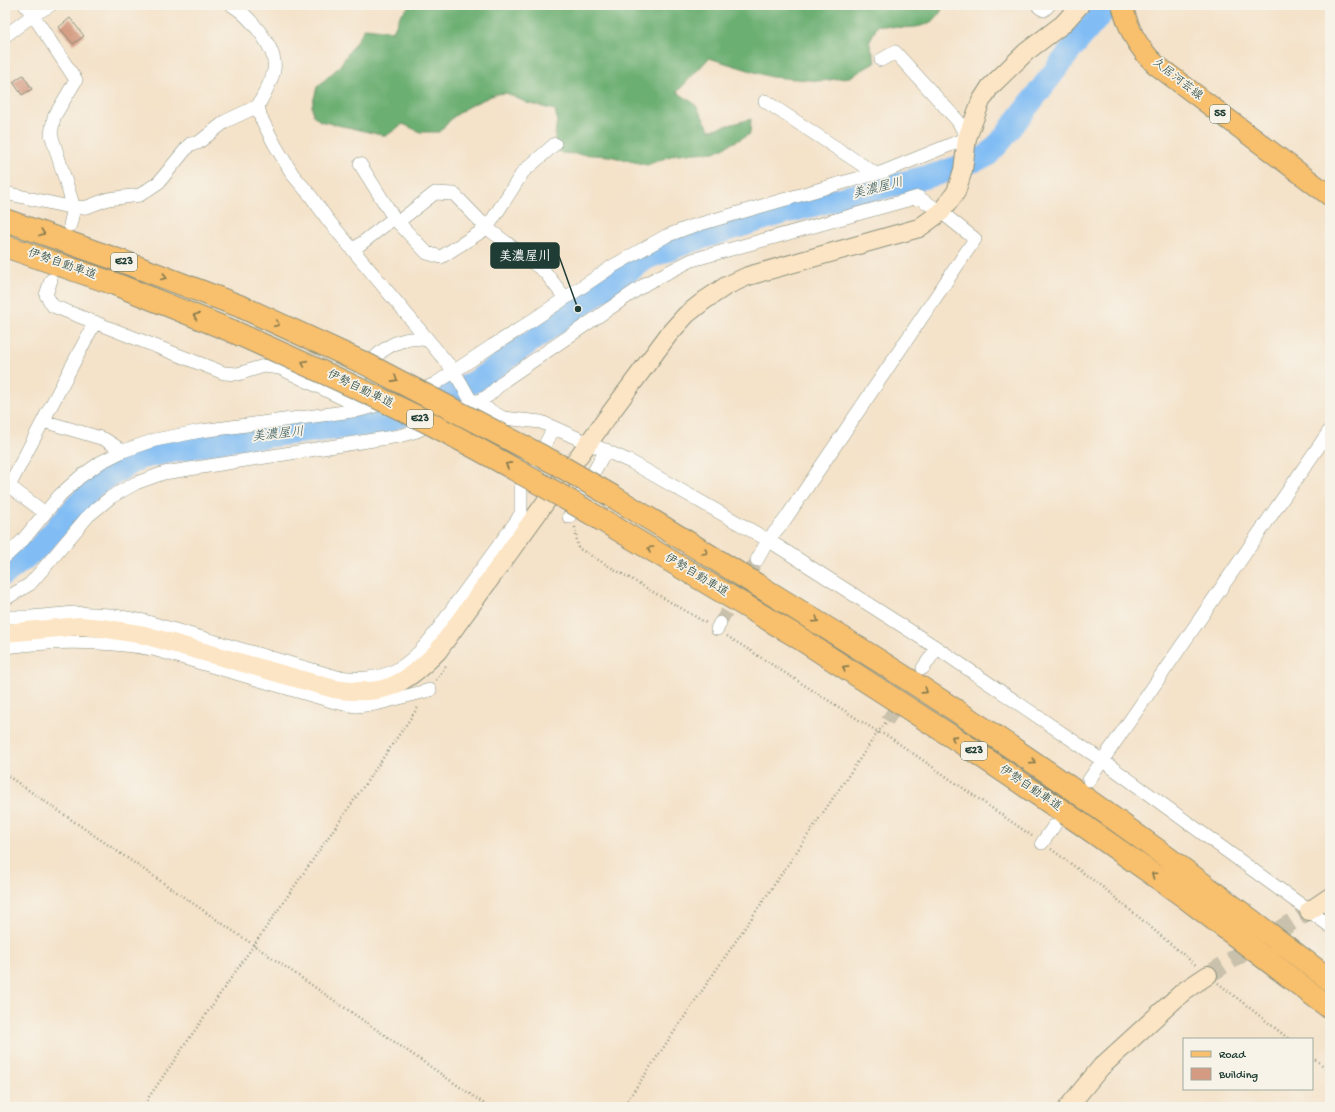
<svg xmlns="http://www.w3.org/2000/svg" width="1335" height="1112" viewBox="0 0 1335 1112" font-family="'Gochi Hand','Klee One',sans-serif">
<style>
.forest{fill:#6caf72;stroke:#467653}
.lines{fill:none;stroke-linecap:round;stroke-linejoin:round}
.river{stroke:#81bdf4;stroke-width:23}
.building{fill:#d49b82}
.street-tunnel{stroke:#c9c1ab;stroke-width:13;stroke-dasharray:13 6;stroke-linecap:butt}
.secondary-tunnel{stroke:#c9c1ab;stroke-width:18;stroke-dasharray:18 9;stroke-linecap:butt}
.street-casing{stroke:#8a907e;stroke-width:14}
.secondary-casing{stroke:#8a907e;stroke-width:20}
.primary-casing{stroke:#8a907e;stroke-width:22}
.highway-casing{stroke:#8a907e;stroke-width:24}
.path{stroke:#8a907e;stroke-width:2.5;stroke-dasharray:1 3;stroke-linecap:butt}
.street{stroke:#fff;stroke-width:13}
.secondary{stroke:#fce5c4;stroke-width:18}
.primary{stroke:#f8bf6c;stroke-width:20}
.highway{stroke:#f8bf6c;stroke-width:22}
.highway-bridge-casing{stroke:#8a907e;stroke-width:24;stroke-linecap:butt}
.highway-bridge{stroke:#f8bf6c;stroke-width:22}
.oneway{stroke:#81784d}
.labels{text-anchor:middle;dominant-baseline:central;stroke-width:3.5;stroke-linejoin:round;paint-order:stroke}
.shield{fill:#f7f3e8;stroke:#60746a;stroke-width:1}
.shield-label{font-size:11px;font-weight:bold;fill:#1f3d34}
.street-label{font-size:12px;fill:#1f3d34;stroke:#f7f3e8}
.water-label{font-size:13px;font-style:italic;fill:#33575a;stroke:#f7f3e8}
.leader{fill:none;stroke:#1f3d34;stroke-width:1.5}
.callout-dot{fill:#1f3d34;stroke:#f7f3e8;stroke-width:1.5}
.callout{fill:#1f3d34;stroke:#1f3d34;stroke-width:1.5}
.callout-label{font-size:13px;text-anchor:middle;font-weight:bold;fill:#fff}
</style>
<rect width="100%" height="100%" fill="#f7f3e8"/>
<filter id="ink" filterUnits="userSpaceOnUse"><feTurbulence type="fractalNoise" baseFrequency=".025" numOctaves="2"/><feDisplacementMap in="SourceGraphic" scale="8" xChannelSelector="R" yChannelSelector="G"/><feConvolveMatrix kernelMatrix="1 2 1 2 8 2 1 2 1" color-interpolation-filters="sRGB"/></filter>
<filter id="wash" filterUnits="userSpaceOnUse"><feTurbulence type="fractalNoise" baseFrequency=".012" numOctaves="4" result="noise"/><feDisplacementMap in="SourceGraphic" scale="16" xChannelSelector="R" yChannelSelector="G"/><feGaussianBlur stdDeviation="0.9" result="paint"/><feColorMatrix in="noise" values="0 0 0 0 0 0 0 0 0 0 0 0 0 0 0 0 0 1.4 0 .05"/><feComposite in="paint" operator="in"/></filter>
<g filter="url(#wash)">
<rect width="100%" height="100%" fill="#f4e2c9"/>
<path class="forest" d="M411 5H944C933 34 902 28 878 25L869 42 876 62 850 77 822 81 771 77 709 58 677 92 695 104 710 130 751 119 750 134 715 152 676 154 647 165 609 156 561 153 554 146 557 119 555 110 527 103 506 93 496 94 469 106 452 118 440 132H420L403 124 386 136 320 121 313 115 312 106 317 87 339 67 365 28 393 31 401 14Z"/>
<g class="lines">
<path class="river" d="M5 574 39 547 94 486 140 458 225 441 384 423 476 381 647 258 689 242 779 214 941 173 987 156 1001 141 1074 46 1109 5"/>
</g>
<g id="blocks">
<path class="building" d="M70 18 84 36 73 44 59 27Z
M23 75 32 89 22 95 13 82Z"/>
</g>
</g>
<g filter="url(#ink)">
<use href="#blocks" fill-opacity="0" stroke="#8a907e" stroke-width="1"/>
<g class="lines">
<path class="street-tunnel" d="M720 623 757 560
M887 721 916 678"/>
<path class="secondary-tunnel" d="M1208 975 1309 911"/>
<defs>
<path id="street" d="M25 5 33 15 76 80 54 117 51 134 74 208 70 225
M232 5C249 16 278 48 274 70 272 81 263 96 258 106L261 118 275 145 293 175 310 195 328 220 353 250 454 371 470 399 503 418 541 422 631 462 768 540 937 648 1103 761 1330 926
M1041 5 1039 7 1044 10 1049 5
M5 36 33 15 51 5
M765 101 876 174
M360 164 394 218 427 253 441 257 487 228 523 172 555 144
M5 193 74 208 87 207 108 199 140 195 159 182 190 144 198 143 226 121 258 106
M398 222 435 193 454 194 487 228 545 272 565 298
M353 250 394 218
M51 280 46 295 53 306 224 373 238 374 264 366 280 368 346 400 360 410
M351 391C364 368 381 343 410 339 416 338 422 339 428 340
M43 421 104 439 123 451
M44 512 9 486 95 322
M569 517 606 450
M5 557 22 541 60 495 80 477 101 462 123 451 155 440 201 431 360 410 404 398 435 384 492 346 518 330 613 266 666 236 690 227 845 182 883 172 967 138 958 121 895 52 881 60
M5 599 30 584 56 554 88 516 111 497 136 483 164 473 399 436 417 431 488 396 505 380 647 283 692 260 918 197 941 212 975 239 784 521 768 540 757 560
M5 617H31L75 613 109 615 144 621 337 677C356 679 378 680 396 670 423 655 440 626 457 602 477 575 497 548 517 520L521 513V488L554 428
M717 629 720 623
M5 647C56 640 103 640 153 649L335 702 356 706 376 704 430 690
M923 668 937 648
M1089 780 1330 430
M1042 843 1054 826"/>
<path id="secondary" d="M5 633 80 626 102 628 144 635 334 689C383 697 404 686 438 651L589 442 669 334 686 315 705 300 726 286 748 276 919 228 941 212 956 192 963 170 967 138 981 101 990 87 1026 52 1063 24 1080 5
M1309 911 1330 897
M1068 1107 1101 1067 1184 991 1208 975"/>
<path id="primary" d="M1122 5C1129 30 1136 45 1155 64L1330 196"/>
<path id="highway" d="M5 220 124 262 242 307
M5 246 115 284 232 331
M612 496C774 595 937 693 1092 803 1173 860 1251 920 1330 980
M602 520 796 636 968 747 1080 823 1182 895 1330 1008"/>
</defs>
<use href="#street" class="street-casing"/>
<use href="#secondary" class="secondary-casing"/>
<use href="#primary" class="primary-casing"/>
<use href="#highway" class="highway-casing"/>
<path class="path" d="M575 527 578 548 708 624
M727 636 878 732 888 736 1032 836
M436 680 447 664
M5 774 489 1107
M1051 849 1105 889 1197 966
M1218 983 1289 1039
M1312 1057 1330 1071
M142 1107 419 706
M623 1107 878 732 887 721"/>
<use href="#street" class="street"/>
<use href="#secondary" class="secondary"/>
<use href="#primary" class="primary"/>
<use href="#highway" class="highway"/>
<defs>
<path id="highway-bridge" d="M242 307 366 364 555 463 612 496
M232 331C300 362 369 392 435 426 492 456 547 487 602 520"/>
</defs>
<use href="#highway-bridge" class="highway-bridge-casing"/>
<use href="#highway-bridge" class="highway-bridge"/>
</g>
<defs><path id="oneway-chevron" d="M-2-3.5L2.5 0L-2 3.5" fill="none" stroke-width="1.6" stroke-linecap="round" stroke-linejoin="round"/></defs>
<g class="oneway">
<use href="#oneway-chevron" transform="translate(42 233) rotate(20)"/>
<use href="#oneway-chevron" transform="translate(164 277) rotate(21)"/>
<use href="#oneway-chevron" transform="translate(196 316) rotate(-158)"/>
<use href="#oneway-chevron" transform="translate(277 324) rotate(25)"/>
<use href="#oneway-chevron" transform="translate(304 363) rotate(-156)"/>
<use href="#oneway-chevron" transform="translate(395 379) rotate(28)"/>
<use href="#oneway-chevron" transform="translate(508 465) rotate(-152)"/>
<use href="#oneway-chevron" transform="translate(650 549) rotate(-149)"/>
<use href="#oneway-chevron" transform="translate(705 552) rotate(31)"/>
<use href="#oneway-chevron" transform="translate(816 620) rotate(32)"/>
<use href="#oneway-chevron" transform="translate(845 668) rotate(-147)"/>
<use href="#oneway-chevron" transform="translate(925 691) rotate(33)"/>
<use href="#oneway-chevron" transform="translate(954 738) rotate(-147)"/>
<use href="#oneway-chevron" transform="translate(1033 762) rotate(34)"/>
<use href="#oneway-chevron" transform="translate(1154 875) rotate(-145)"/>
</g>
</g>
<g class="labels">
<g class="shield">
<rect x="1210" y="105" width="20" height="18" rx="3"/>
<rect x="111" y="253" width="26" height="18" rx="3"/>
<rect x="407" y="410" width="26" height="18" rx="3"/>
<rect x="961" y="742" width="26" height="18" rx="3"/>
</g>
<g class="shield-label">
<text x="1220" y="114">55</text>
<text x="124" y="262">E23</text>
<text x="420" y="419">E23</text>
<text x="974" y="751">E23</text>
</g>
<g class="street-label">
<text transform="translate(1177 80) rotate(38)">久居河芸線</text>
<text transform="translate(62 265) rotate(19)">伊勢自動車道</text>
<text transform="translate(360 390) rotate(26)">伊勢自動車道</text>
<text transform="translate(696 576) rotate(31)">伊勢自動車道</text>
<text transform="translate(1030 789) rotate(34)">伊勢自動車道</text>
</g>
<g class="water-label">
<text transform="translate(878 189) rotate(-14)">美濃屋川</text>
<text transform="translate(278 435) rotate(-6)">美濃屋川</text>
</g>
</g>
<path class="leader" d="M578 309L559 256"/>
<circle class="callout-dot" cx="578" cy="309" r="4"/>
<rect class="callout" x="491" y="243" width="68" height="25" rx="4"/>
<g class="callout-label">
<text x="525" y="260">美濃屋川</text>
</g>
<rect width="1335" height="1112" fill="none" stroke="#f7f3e8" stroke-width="20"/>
<rect x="1183" y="1038" width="130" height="52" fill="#f7f3e8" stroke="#a1aaa0"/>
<rect x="1191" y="1051" width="20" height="6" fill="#f8bf6c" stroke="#a1aaa0"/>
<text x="1219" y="1058" font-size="12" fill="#1f3d34">Road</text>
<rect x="1191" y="1068" width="20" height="12" fill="#d49b82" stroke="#a1aaa0"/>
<text x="1219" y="1078" font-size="12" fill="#1f3d34">Building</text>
</svg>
